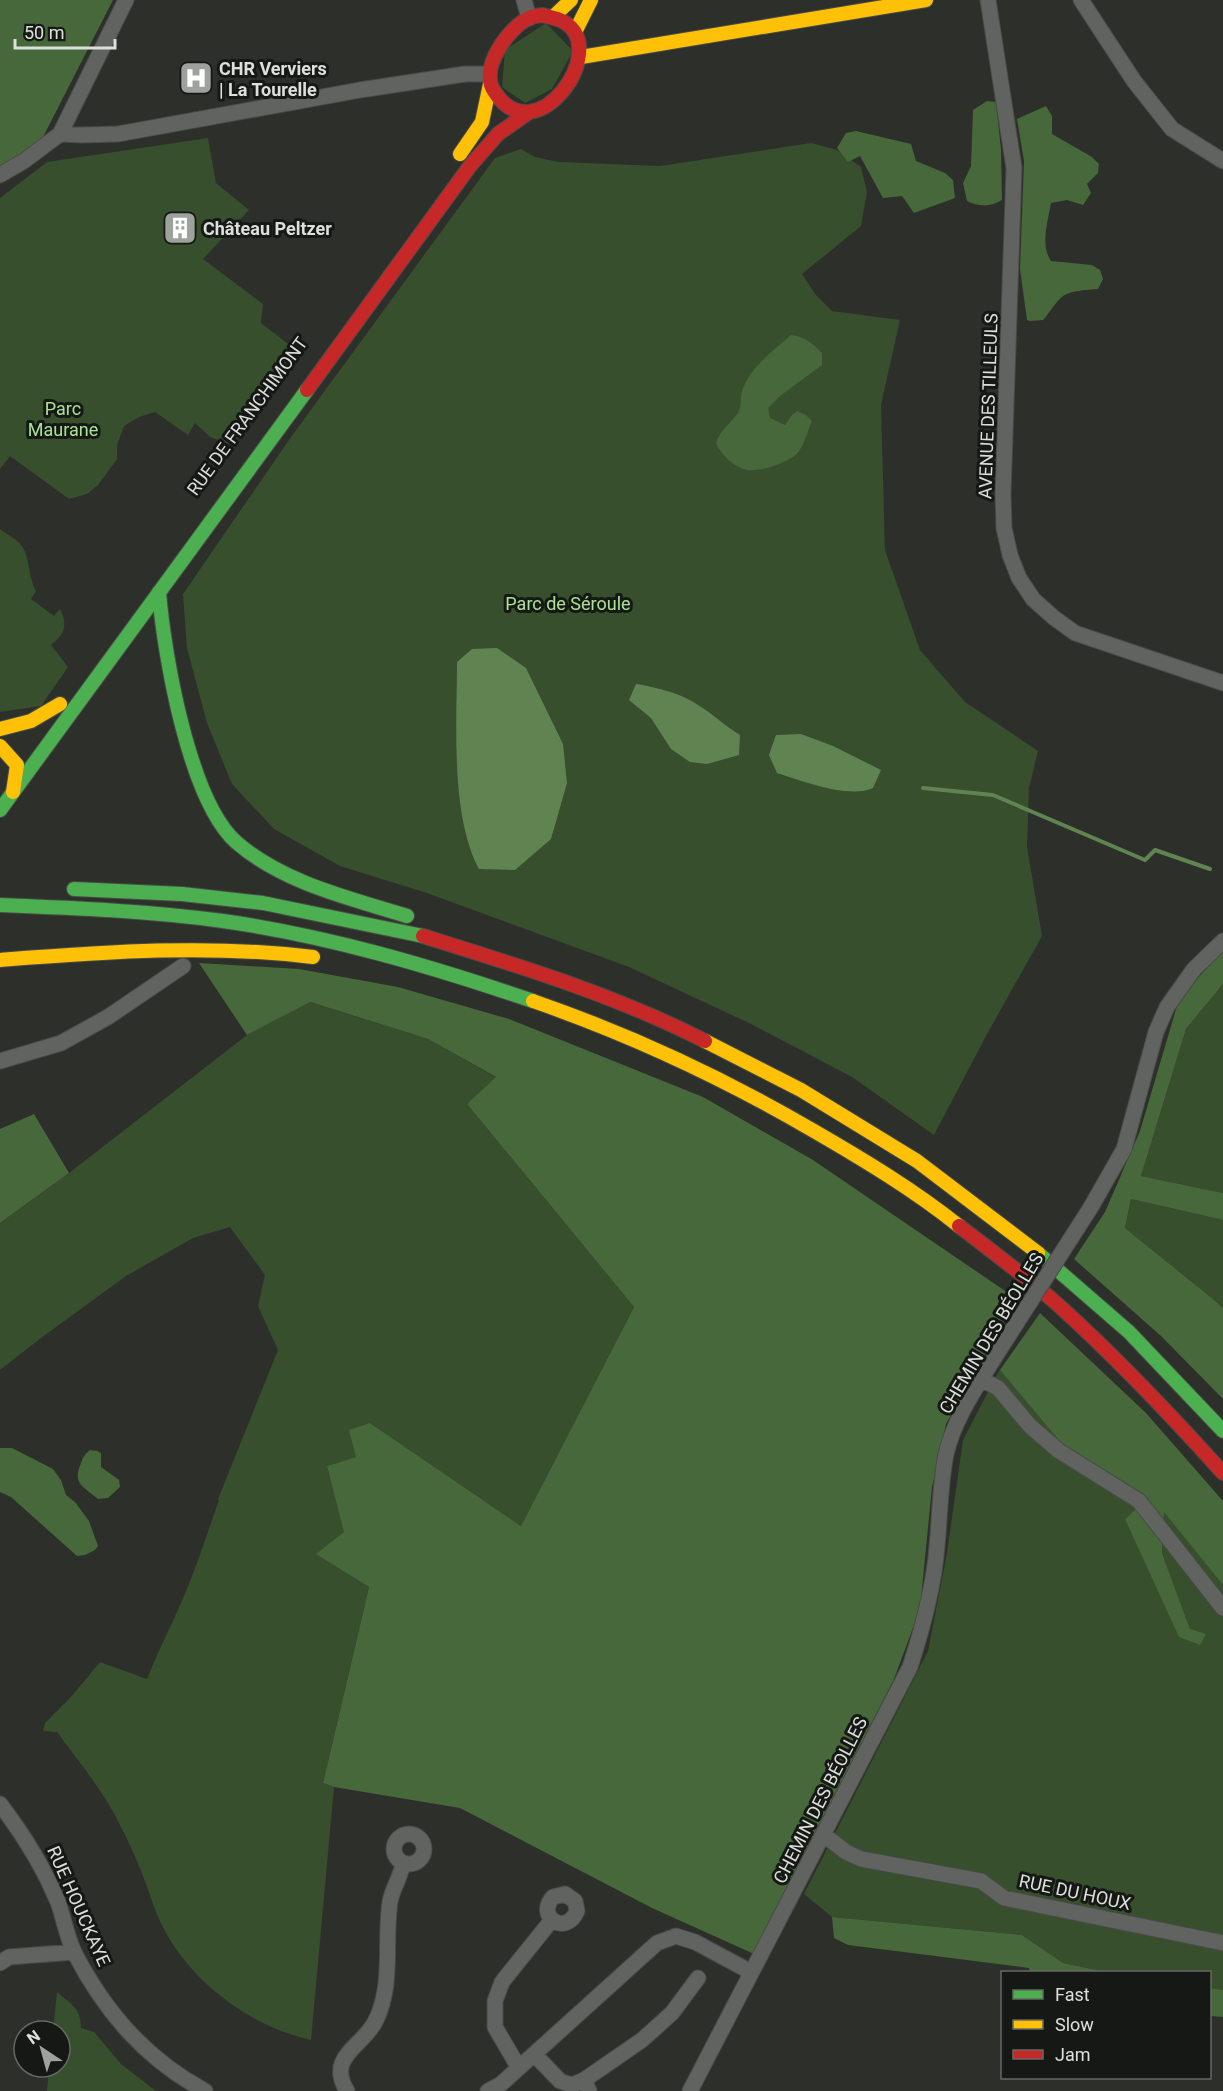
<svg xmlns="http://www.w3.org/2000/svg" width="1223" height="2091" viewBox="0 0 1223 2091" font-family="Roboto,sans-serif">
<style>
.green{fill:#374f2d}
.forest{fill:#47683a}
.water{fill:#5f8452}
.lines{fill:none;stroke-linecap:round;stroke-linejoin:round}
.stream{stroke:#5f8452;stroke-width:4}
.street-casing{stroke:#494b47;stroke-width:17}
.fast-casing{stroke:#494b47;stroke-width:16}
.slow-casing{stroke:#494b47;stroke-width:16}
.jam-casing{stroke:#494b47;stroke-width:16}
.street{stroke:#616360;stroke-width:15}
.fast{stroke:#4caf50;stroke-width:14}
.slow{stroke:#ffc107;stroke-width:14}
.jam{stroke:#c62828;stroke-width:14}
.street-bridge-casing{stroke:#494b47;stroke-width:17;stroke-linecap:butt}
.street-bridge{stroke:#616360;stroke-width:15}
.labels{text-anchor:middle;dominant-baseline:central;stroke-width:6;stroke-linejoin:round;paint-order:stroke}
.poi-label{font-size:18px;font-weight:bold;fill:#dce0db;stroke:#151814;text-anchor:start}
.street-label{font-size:18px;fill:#dce0db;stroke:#151814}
.park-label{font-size:18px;fill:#aae394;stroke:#151814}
</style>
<rect width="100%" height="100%" fill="#2c2f2a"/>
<path class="green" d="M546 23 573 51 552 89 525 103 502 87 505 50Z
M208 138 216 183 249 210 203 259 263 304 261 323 296 350 229 444 210 437 195 423 188 435 155 412 139 417 124 426 117 445V459L98 485 87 494 69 499 10 456 0 469V198L47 162Z
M811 143 837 150 861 167 867 192 861 226 802 274 815 294 832 311 900 320 881 405 885 550 920 650 965 702 1038 751 1029 788 1027 847 1042 936 986 1036 934 1135 852 1077 751 1024 629 967 427 893 340 866 274 829 232 784 207 723 187 648 183 594 291 437 495 158 521 149 535 157 559 162 660 166Z
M0 529C6 534 15 538 20 544 30 554 28 577 36 591L31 599 54 616 60 609C68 625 65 634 51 645L68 667 41 706 0 712Z
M1223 984V1193L1141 1176 1186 1029Z
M309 1002 428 1039 497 1078 467 1104 634 1307 521 1526 370 1423 356 1457 327 1466 345 1532 317 1554 369 1587 323 1783 334 1787 311 2040C248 2026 186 1979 159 1919 153 1906 149 1891 143 1876 136 1858 128 1840 119 1823 103 1790 78 1761 57 1732L43 1731 45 1723 71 1697 100 1662 147 1679C161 1644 179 1611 192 1576 202 1551 210 1525 219 1500L218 1499 278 1350 258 1306 265 1275 230 1227 193 1238 126 1276 41 1338 0 1370V1223L69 1173 247 1035Z
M1131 1199 1223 1220V1308L1213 1299 1125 1228Z
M1000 1369 1067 1450 1148 1498 1125 1519 1190 1629 1162 1553 1164 1511 1223 1585V1990L1210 1988V1972H1107L1063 1963 1022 1935 832 1917 804 1894 928 1651 947 1553 963 1440Z
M57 1992C71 2004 81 2008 81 2028L94 2032 121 2064 156 2091H47L49 2067H60V2031H53Z"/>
<path class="forest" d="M0 0H113L41 141 0 167Z
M987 101 996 102 1001 150 1002 200C991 207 979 207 967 201L963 183 971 166 973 110Z
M1046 106 1052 116V134L1092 157 1099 164 1098 173 1087 184 1091 193 1083 205 1067 200 1051 203C1048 221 1040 245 1051 261L1092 265 1100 270 1103 279 1098 289C1088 290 1072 290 1063 296 1057 300 1049 314 1043 320L1030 321 1027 320 1020 269 1024 161 1017 119Z
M856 131 911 144 916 161 945 173 953 180 955 198 914 213 902 196 883 198 860 156 848 162 837 148 846 133Z
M791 335C804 336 813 344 822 353V365L780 396 768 408 770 418 785 425 792 415 797 411 806 415 812 421C808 430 805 443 799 451 792 462 760 472 747 470 734 467 721 455 716 443 720 430 730 424 738 413 742 407 740 398 742 391 750 367 773 351 791 335Z
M1223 950V984L1186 1029 1141 1176 1223 1193V1220L1131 1199 1125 1228 1213 1299 1223 1308V1399L1161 1336 1074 1259 1105 1212 1140 1131 1179 999Z
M199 963 299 969 398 987 509 1019 703 1097 813 1160 1017 1299 946 1424 932 1487 920 1609 894 1679 754 1954 652 1908 460 1808 334 1787 323 1783 369 1587 316 1554 344 1532 327 1466 356 1457 349 1430 370 1423 521 1526 634 1307 467 1104 496 1077 428 1039 310 1002 247 1035Z
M34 1114 69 1173 0 1223V1129Z
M1040 1313 1146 1413 1223 1501V1585L1164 1512 1162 1553 1190 1629 1206 1634 1200 1645 1179 1637 1125 1519 1148 1498 1067 1450 1000 1370Z
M0 1448H12L53 1469 61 1480 66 1495 75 1502 89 1521 98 1546 95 1550 85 1555 77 1556 11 1497 0 1492Z
M90 1450 97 1451 101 1453V1467L119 1480 120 1487 108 1498 98 1499C83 1486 72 1484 81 1463 83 1457 85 1454 90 1450Z
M832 1917 1022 1935 1063 1963 1107 1972H1030L1029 1968 848 1945 834 1938Z
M1210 1988 1223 1990V2017L1210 2016Z"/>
<path class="water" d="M497 648 526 668 563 744 567 783 551 839 515 870 479 869C450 814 457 724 457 662L472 649Z
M636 684C655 687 683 694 698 705 713 714 725 726 740 735L739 755 707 764 690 762 671 749 651 718 629 700Z
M801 734 833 746 881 770 873 788C849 799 802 781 777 773L769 755 776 735Z"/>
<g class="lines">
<path class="stream" d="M923 788 993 795 1145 860 1155 850 1210 869"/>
<defs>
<path id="street" d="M524 0 529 18
M988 0 1014 168 1003 494 1004 528 1010 555 1019 578 1033 599 1053 617 1075 633 1223 683
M1081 0 1134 81 1172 129 1223 161
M60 134 82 135 118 134 360 90 465 74H489
M0 175 24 161 60 134 126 0
M0 1061 61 1043 108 1017 183 966
M1091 1207 1124 1149 1156 1032 1167 1007 1194 969 1223 941
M981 1379 998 1388 1030 1426 1059 1451 1139 1501 1223 1608
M0 1804C23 1834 43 1866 58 1902 64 1919 67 1938 75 1954 106 2013 146 2059 205 2091
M394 1849a15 15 0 1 1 30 0a15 15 0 1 1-30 0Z
M824 1835 846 1852 861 1859 981 1881 1004 1898 1223 1943
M565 1894 575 1901 577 1911C566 1937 535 1917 553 1897Z
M0 1963 9 1957 74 1952
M534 2054 560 2081 572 2085 584 2080 589 2091
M519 2068 495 2027V2001L502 1982 551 1921
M584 2080 642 2040 672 2013 698 1978
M347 2091C326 2057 362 2047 375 2022 394 1986 384 1941 390 1902 392 1889 401 1877 403 1863
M488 2091 501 2084 657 1943 676 1936 695 1942 751 1972
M690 2091 910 1667C923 1627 934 1587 937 1546 940 1515 940 1485 946 1454 954 1420 975 1389 993 1360"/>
<path id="fast" d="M159 592C164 654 189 800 236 842 283 883 349 898 407 916
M0 810 307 390
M74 889 182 894 263 903 423 936
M0 905C75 908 149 911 223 921 329 936 433 967 533 1001
M1038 1253 1129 1332 1223 1431"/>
<path id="slow" d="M554 16 571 0
M575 32 591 0
M581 57 926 0
M460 154 482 122 490 84
M0 729 31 721 60 704
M0 746 17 765 13 792
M0 960C105 952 208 944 313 957
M533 1001C631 1035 725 1079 814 1131 864 1160 914 1190 959 1226
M705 1041 801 1090 917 1161 1038 1253"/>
<path id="jam" d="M542 15C549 17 558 18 564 22 612 49 535 157 494 91 479 69 508 28 529 18 533 16 537 16 542 15Z
M307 390 470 166 498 134 528 113
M423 936C519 966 615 995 705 1041
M959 1226C992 1251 1025 1276 1056 1303 1115 1356 1170 1414 1223 1473"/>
</defs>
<use href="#street" class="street-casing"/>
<use href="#fast" class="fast-casing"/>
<use href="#slow" class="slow-casing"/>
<use href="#jam" class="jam-casing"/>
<use href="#street" class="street"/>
<use href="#fast" class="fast"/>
<use href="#slow" class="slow"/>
<use href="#jam" class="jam"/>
<defs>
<path id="street-bridge" d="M993 1360 1091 1207"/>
</defs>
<use href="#street-bridge" class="street-bridge-casing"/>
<use href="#street-bridge" class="street-bridge"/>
</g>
<defs>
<symbol id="hospital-square" viewBox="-11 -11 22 22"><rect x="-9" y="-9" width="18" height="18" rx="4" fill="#9ea29d" stroke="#151814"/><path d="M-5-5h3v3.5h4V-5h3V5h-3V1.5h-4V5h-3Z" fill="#fff"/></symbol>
<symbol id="building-square" viewBox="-11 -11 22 22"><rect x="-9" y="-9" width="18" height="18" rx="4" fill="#9ea29d" stroke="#151814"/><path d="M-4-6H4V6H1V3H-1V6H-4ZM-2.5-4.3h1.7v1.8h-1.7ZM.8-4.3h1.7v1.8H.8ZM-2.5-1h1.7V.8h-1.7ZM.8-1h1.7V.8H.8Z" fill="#fff"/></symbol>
</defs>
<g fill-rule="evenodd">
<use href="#hospital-square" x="177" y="59" width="38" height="38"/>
<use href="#building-square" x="161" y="209" width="38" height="38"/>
</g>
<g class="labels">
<g class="poi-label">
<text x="219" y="68">CHR Verviers<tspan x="219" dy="21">| La Tourelle</tspan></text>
<text x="203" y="228">Château Peltzer</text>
</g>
<g class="street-label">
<text transform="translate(988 406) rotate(-88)">AVENUE DES TILLEULS</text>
<text transform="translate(247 416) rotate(-54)">RUE DE FRANCHIMONT</text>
<text transform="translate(991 1333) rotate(-59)">CHEMIN DES BÉOLLES</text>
<text transform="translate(820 1800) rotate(-63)">CHEMIN DES BÉOLLES</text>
<text transform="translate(1075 1892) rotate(12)">RUE DU HOUX</text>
<text transform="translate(79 1906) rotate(66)">RUE HOUCKAYE</text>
</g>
<g class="park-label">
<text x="63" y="408">Parc<tspan x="63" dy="21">Maurane</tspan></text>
<text x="568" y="603">Parc de Séroule</text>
</g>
</g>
<rect x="1001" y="1971" width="210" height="108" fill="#151814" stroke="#656864" stroke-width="1.5"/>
<rect x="1013" y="1990" width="30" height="9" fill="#4caf50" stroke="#656864" stroke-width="1.5"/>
<text x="1055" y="2001" font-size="18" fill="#dce0db">Fast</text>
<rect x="1013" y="2020" width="30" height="9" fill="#ffc107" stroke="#656864" stroke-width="1.5"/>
<text x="1055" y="2031" font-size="18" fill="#dce0db">Slow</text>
<rect x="1013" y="2050" width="30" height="9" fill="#c62828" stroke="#656864" stroke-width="1.5"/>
<text x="1055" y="2061" font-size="18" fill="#dce0db">Jam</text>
<g transform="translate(42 2049) rotate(324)"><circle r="28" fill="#151814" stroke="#656864" stroke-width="1.5"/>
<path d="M0-4.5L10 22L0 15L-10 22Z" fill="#9ea29d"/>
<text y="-9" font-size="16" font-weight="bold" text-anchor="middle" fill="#dce0db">N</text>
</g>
<path d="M15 39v9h100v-9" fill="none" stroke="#dce0db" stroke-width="3"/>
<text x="24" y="39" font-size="18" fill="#dce0db" stroke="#151814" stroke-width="4.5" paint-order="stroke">50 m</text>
</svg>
